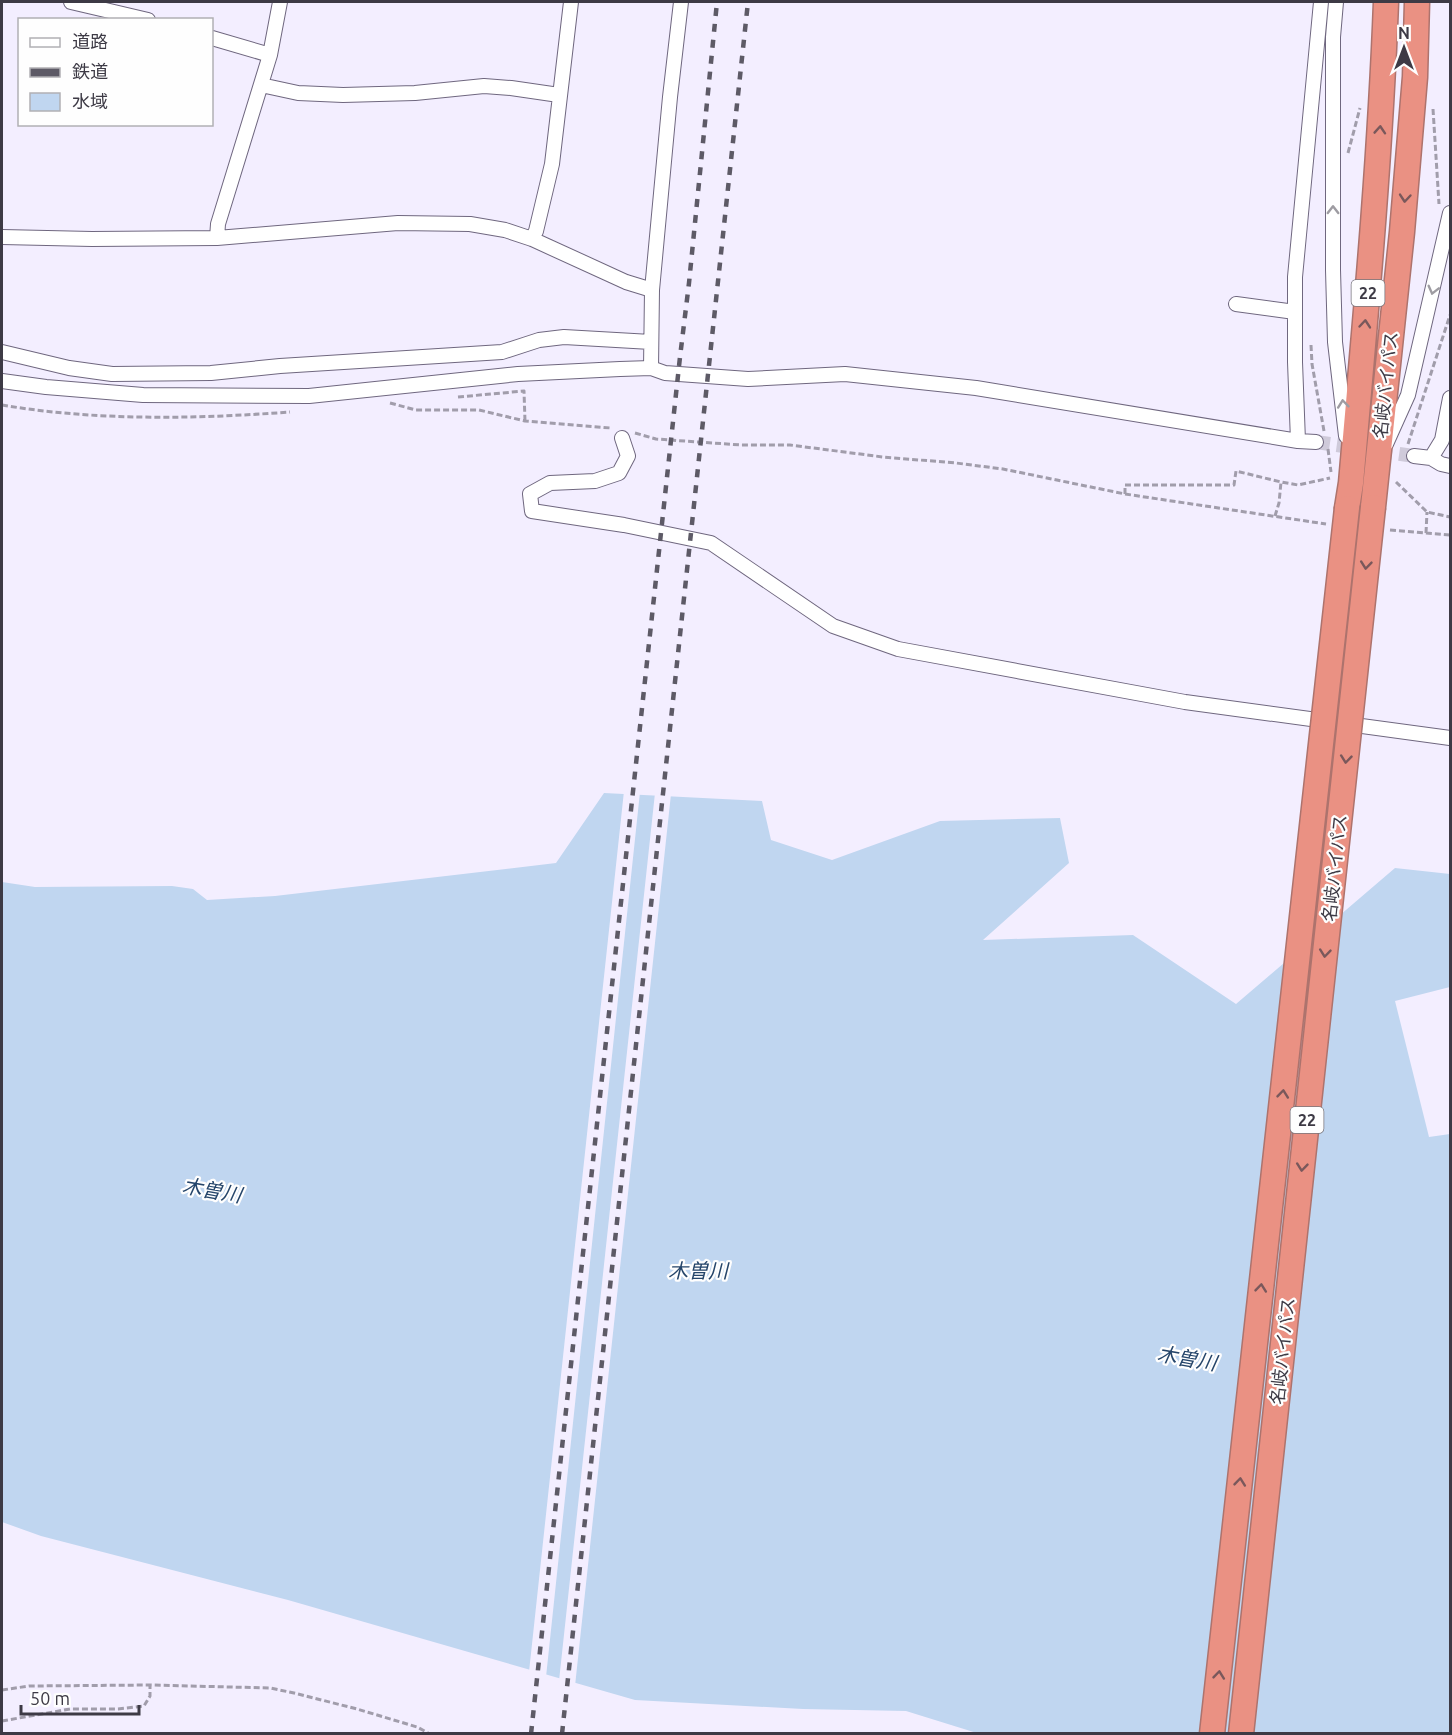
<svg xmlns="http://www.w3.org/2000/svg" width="1452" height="1735" viewBox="0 0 1452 1735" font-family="Ubuntu,'Noto Sans JP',sans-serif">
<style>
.water{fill:#c0d6f0}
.pier{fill:#f3eeff}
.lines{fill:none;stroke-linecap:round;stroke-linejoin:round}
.street-tunnel{stroke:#cfcada;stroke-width:14;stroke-dasharray:14 7;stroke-linecap:butt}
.street-casing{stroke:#6f677f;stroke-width:16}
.highway-casing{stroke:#ad736d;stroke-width:27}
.path{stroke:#a19dab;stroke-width:3;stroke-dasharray:6 3;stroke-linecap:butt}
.street{stroke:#fff;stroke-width:14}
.highway{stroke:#ea9183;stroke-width:24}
.rail{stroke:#5d5a66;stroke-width:4.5;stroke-dasharray:8 8;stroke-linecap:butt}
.highway-bridge-casing{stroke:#ad736d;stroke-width:27;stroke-linecap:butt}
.highway-bridge{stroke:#ea9183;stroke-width:24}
.oneway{stroke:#7a585b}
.oneway2{stroke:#9e9ca2}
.labels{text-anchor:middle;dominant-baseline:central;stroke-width:4.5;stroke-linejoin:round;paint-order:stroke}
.shield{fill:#fefefe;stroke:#77757c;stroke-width:1.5}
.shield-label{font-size:16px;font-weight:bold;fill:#3d3a45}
.street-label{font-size:18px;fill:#3d3a45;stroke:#fefefe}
.water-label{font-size:20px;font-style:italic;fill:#25456a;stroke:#fefefe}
</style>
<rect width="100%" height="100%" fill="#f3eeff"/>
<path class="water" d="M604 793 762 801 771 840 832 860 940 821 1060 818 1069 863 983 940 1133 935 1236 1004 1395 868 1450 874V987L1395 1001 1429 1137 1450 1134V1733L980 1734 906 1711 803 1709 635 1700 288 1600 41 1536 2 1522V882L35 887 172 886 193 889 207 900 275 896 556 863Z"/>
<path class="pier" d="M624 791 640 792 546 1677 529 1672Z
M655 793 671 794 575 1686 559 1681Z"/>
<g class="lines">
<path class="street-tunnel" d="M1316 442 1414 456"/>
<defs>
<path id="street" d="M71 2 148 20
M1336 2 1333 37V270L1335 342 1346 436
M212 38 270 55
M261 85 298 93 343 95 415 93 484 86 511 88 559 95
M2 237 92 239 217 238 398 223 470 224 505 230 532 239 626 282 652 290
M217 238 218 224 270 55 280 2
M532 239 536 231 552 164 571 2
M1236 304 1295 312
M2 352 69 368 112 374 211 373 280 366 502 352 539 340 564 337 651 342
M651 368 652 290 670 97 681 2
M2 381 46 387 143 395 309 396 518 374 620 369 651 368 665 373 748 379 845 374 976 388 1298 441 1316 442
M622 438 628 456 619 473 595 481 550 483 530 494 532 511 624 525 711 543 833 626 898 649 1185 702 1450 738
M1298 441 1295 362V277L1321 2
M1386 444 1408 395 1450 213
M1414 456 1431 458 1441 464 1450 466
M1431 458 1442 440 1450 398"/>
<path id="highway" d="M1373 507 1402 232 1415 77 1417 2
M1347 508 1351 483C1365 323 1380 163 1386 2"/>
</defs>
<use href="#street" class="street-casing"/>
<use href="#highway" class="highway-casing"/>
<path class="path" d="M1433 109 1439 204
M1348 153 1360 108
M1311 345 1312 364 1324 431
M458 397 524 391 525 421
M390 403 416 410H479L525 421 611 428
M2 405C96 421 195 419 290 412
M635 433 656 439 741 445H790L883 457 956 463 1003 469 1125 494 1326 524
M1408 444 1450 315
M1328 449 1331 472
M1396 482 1427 512 1450 517
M1125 494V485H1234L1236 471 1281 482 1298 485 1330 478
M1275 516 1279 503 1281 482
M1390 530 1450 535
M1426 533 1427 512
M2 1690 29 1686 150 1685 270 1688 294 1693 357 1709 417 1727 430 1734
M2 1721 70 1709H118L144 1706 150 1696V1685"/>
<use href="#street" class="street"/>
<use href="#highway" class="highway"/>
<path class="rail" d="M531 1734 680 357 689 283 717 2
M562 1734 748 2"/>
<defs>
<path id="highway-bridge" d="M1212 1734 1347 508
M1241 1734 1373 507"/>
</defs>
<use href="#highway-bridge" class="highway-bridge-casing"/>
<use href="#highway-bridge" class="highway-bridge"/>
</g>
<defs><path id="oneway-chevron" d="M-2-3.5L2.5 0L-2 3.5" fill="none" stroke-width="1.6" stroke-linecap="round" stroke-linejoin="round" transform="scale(1.5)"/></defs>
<g class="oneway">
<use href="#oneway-chevron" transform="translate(1380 130) rotate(-86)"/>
<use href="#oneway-chevron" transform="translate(1405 198) rotate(95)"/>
<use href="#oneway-chevron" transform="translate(1365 324) rotate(-85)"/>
<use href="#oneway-chevron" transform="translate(1366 565) rotate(96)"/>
<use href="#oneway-chevron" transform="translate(1346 759) rotate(96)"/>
<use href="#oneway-chevron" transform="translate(1325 953) rotate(96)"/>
<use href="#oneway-chevron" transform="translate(1283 1094) rotate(-84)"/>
<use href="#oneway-chevron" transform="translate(1302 1167) rotate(96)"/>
<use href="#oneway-chevron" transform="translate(1261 1288) rotate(-84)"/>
<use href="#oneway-chevron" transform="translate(1240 1482) rotate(-84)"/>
<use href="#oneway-chevron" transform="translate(1219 1675) rotate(-84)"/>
</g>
<g class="oneway2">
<use href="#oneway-chevron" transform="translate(1333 210) rotate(-90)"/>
<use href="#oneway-chevron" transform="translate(1433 290) rotate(104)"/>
<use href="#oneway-chevron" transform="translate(1343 404) rotate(-96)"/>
</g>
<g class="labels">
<g class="shield">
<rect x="1351.5" y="280" width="33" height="26" rx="4.5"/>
<rect x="1290.5" y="1107" width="33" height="26" rx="4.5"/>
</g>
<g class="shield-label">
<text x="1368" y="293">22</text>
<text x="1307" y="1120">22</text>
</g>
<g class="street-label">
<text transform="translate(1385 385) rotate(-84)">名岐バイパス</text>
<text transform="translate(1334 868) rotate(-84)">名岐バイパス</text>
<text transform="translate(1282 1351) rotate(-84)">名岐バイパス</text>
</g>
<g class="water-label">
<text transform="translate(212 1190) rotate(10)">木曽川</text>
<text x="698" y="1270">木曽川</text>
<text transform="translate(1187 1358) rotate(10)">木曽川</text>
</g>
</g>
<rect width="1452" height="1735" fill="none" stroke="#3d3a45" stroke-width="6"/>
<rect x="18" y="18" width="195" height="108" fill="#fefefe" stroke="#b1b0b4" stroke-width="1.5"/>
<rect x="30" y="38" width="30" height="9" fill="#ffffff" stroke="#b1b0b4" stroke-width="1.5"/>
<text x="72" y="48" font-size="18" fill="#3d3a45">道路</text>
<rect x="30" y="68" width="30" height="9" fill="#5d5a66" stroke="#b1b0b4" stroke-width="1.5"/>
<text x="72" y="78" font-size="18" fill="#3d3a45">鉄道</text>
<rect x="30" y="93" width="30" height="18" fill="#c0d6f0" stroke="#b1b0b4" stroke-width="1.5"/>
<text x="72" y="108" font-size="18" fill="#3d3a45">水域</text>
<g transform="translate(1404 48)" stroke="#fefefe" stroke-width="4.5" paint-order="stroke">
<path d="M0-4.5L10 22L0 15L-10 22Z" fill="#3d3a45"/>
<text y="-9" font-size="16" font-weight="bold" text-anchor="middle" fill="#3d3a45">N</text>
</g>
<path d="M21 1705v9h118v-9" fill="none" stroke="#3d3a45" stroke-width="3"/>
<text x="30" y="1705" font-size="18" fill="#3d3a45" stroke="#fefefe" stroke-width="4.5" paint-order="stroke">50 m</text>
</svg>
